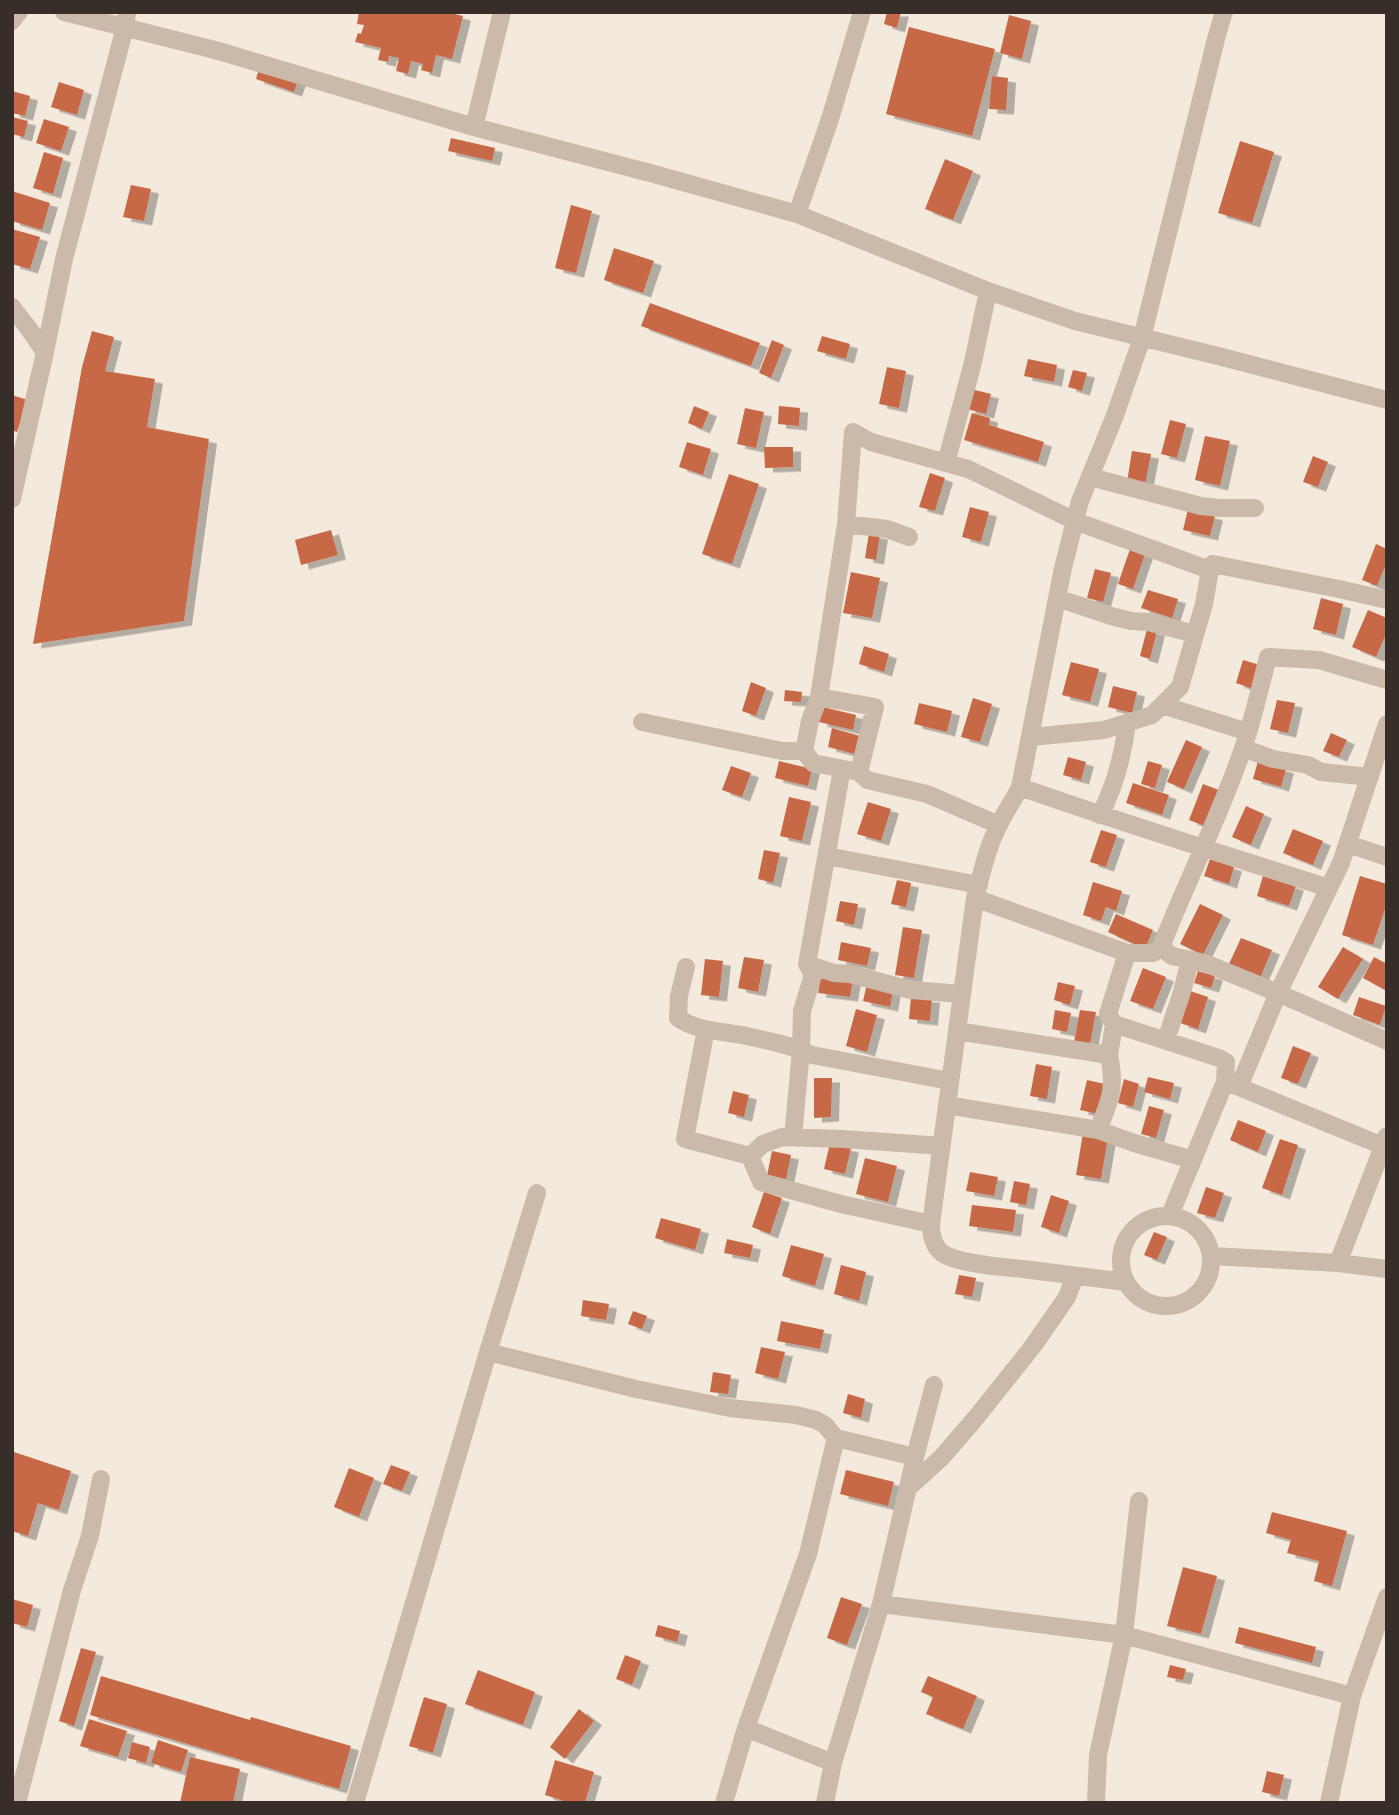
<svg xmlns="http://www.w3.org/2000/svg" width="1399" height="1815" viewBox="0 0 1399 1815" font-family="'Noto Sans',sans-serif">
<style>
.building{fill:#c76947;filter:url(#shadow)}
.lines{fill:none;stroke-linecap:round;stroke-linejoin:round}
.street{stroke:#cbb9a9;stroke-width:18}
</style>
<defs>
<filter id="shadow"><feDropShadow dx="8" dy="4.5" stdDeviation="0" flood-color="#0004"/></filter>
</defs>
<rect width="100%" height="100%" fill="#f3e9dd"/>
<path class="building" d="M359 12H447L463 16 452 59 436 55 432 73 421 70 423 64 411 61 408 74 396 71 399 58 389 56 388 62 378 60 381 48 355 42 358 33 361 34 364 25 357 24Z
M887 12H901L897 28 884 24Z
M1009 15 1031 21 1022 59 1000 53Z
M909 27 995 49 972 136 886 114Z
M260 65 299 78 294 92 256 79Z
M992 76 1008 78 1006 110 989 109Z
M59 82 84 90 77 115 51 107Z
M12 91 30 96 25 116 12 113Z
M12 117 28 121 24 137 12 134Z
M44 119 69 127 61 151 36 143Z
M451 138 495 148 492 161 448 151Z
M1240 141 1274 152 1252 223 1218 213Z
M44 152 63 158 53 194 33 188Z
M945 159 973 171 953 220 925 209Z
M131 185 151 189 144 221 123 217Z
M12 191 50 203 42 230 12 221Z
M571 205 592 211 576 273 555 268Z
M12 229 40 237 30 269 12 264Z
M614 248 654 261 643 293 604 280Z
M650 303 760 343 751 366 641 326Z
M92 331 114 337 105 371 155 379 147 427 209 439 184 621 33 644 82 367Z
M822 336 850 344 846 359 817 351Z
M772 340 784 345 771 378 759 373Z
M1028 359 1057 365 1054 382 1024 376Z
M887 367 906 371 899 408 879 404Z
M1073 370 1087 373 1082 391 1068 387Z
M971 389 991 394 986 414 967 409Z
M12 395 28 400 17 432 12 430Z
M694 406 709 412 702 429 688 423Z
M779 406 800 408 799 426 778 424Z
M745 408 764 412 756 448 737 444Z
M972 413 990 418 989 425 1044 442 1038 462 964 440Z
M1170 420 1186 424 1177 458 1161 454Z
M1205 436 1230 441 1220 486 1195 480Z
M687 442 711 449 703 475 679 467Z
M764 447H793V467L765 468Z
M1132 451 1151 454 1145 485 1127 482Z
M1313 456 1328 462 1318 487 1303 482Z
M930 473 945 478 935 511 919 507Z
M729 474 759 484 732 564 702 554Z
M970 507 989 512 981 542 962 537Z
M1188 509 1215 516 1210 536 1183 530Z
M331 530 338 555 301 565 295 540Z
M869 533 880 535 876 560 865 558Z
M1376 544 1387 549V562L1377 586 1362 580Z
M1130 549 1145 554 1133 589 1118 584Z
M1095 569 1111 573 1103 602 1087 598Z
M851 572 880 578 872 618 843 613Z
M1148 590 1178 599 1172 618 1141 608Z
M1321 598 1343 604 1336 635 1313 629Z
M1368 610 1387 618V632L1376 657 1352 647Z
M1147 629 1157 631 1150 659 1140 656Z
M864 646 889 654 884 672 859 664Z
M1243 660 1260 665 1253 689 1236 683Z
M1071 662 1099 669 1090 702 1062 695Z
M751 682 766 688 756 716 742 711Z
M1113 686 1137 692 1132 713 1108 707Z
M785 690 802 692 801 702 784 701Z
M973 698 992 704 980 742 961 737Z
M1277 700 1295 703 1288 733 1270 729Z
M919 703 952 711 947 732 914 724Z
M823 707 856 715 853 730 819 722Z
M832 728 860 736 855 754 828 747Z
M1331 733 1347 740 1339 757 1323 751Z
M1186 740 1202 747 1184 789 1167 782Z
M1068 757 1086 762 1081 780 1063 775Z
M779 761 812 769 808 786 775 778Z
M1148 761 1162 765 1155 788 1141 784Z
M1258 761 1286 769 1281 787 1253 779Z
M731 766 751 773 742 797 722 790Z
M1133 783 1169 795 1162 815 1126 803Z
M1203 784 1219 790 1205 826 1189 820Z
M789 797 811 802 802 841 780 836Z
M868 802 891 809 881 841 857 834Z
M1246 806 1264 814 1251 845 1232 837Z
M1293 829 1323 841 1313 865 1283 853Z
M1101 830 1117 835 1106 867 1090 862Z
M764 850 780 853 773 883 758 879Z
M1210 859 1234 867 1229 884 1204 876Z
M1263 876 1296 886 1289 906 1257 896Z
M1360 876 1387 884V903L1373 945 1342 935Z
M897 880 911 883 906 907 891 904Z
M1093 882 1122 891 1116 911 1106 907 1101 921 1083 915Z
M840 901 858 904 854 925 836 921Z
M1200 904 1223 915 1203 955 1180 944Z
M1116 914 1153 930 1145 949 1108 932Z
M903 927 922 930 914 978 895 975Z
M1241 938 1272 950 1260 978 1229 964Z
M841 942 871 948 867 966 838 960Z
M1343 947 1363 959 1338 999 1318 987Z
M744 957 764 960 758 992 738 988Z
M1374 957 1387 964V991L1363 978Z
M705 959 723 961 719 997 701 995Z
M1143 968 1166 977 1153 1009 1130 1001Z
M1198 971 1215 976 1211 988 1194 983Z
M821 975 853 979 850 997 818 993Z
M1058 982 1075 986 1070 1005 1054 1000Z
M867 984 893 990 890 1007 863 1001Z
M1190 991 1208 997 1198 1029 1180 1023Z
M911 997 932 998 930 1021 909 1019Z
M1359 997 1386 1006 1380 1025 1353 1015Z
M856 1009 877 1015 867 1052 846 1046Z
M1055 1010 1071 1013 1067 1032 1052 1029Z
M1080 1010 1096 1012 1090 1044 1074 1042Z
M1293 1046 1311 1053 1298 1084 1281 1078Z
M1036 1064 1052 1067 1047 1099 1030 1096Z
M1148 1077 1174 1083 1170 1099 1144 1092Z
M814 1078H832L831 1117 814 1118Z
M1124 1079 1139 1084 1133 1107 1118 1103Z
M1087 1080 1105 1084 1098 1114 1080 1110Z
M733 1091 749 1095 744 1117 728 1113Z
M1149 1106 1164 1110 1156 1138 1141 1134Z
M1238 1120 1266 1131 1258 1152 1230 1140Z
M1083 1133 1108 1138 1101 1179 1076 1175Z
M1280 1139 1298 1145 1282 1195 1262 1188Z
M830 1143 851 1148 845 1174 824 1169Z
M772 1151 791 1155 786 1179 767 1176Z
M865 1158 897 1166 888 1202 856 1194Z
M970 1172 998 1177 994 1196 966 1191Z
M1014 1181 1030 1184 1026 1205 1010 1202Z
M1206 1187 1224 1193 1215 1218 1197 1213Z
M764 1192 782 1198 770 1234 752 1227Z
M1051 1195 1069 1201 1059 1233 1041 1227Z
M972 1205 1016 1210 1013 1232 969 1226Z
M661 1218 701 1229 695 1250 655 1238Z
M1154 1232 1167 1237 1157 1260 1144 1255Z
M727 1239 753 1245 750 1258 724 1253Z
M791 1245 824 1254 815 1286 782 1276Z
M841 1265 866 1272 859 1301 834 1294Z
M959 1275 976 1278 972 1297 955 1294Z
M583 1300 609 1304 606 1320 581 1316Z
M633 1311 647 1316 642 1329 628 1324Z
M781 1321 824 1330 820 1349 777 1341Z
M761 1347 785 1352 778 1379 755 1373Z
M713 1372 731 1375 728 1394 710 1392Z
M848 1394 865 1399 861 1418 843 1413Z
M14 1452 71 1471 59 1510 38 1503 28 1536 12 1531Z
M391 1465 410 1472 402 1491 383 1484Z
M349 1468 374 1478 359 1517 334 1507Z
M846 1470 894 1482 888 1506 840 1494Z
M1272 1512 1347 1531 1332 1586 1314 1581 1319 1561 1287 1553 1291 1540 1266 1533Z
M1183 1567 1217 1576 1201 1634 1167 1626Z
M841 1597 862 1604 847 1645 827 1638Z
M12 1599 33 1605 27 1627 12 1623Z
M658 1625 680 1631 677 1642 655 1636Z
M1239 1627 1316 1647 1312 1663 1235 1643Z
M81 1648 96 1652 74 1726 59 1721Z
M625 1655 641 1661 632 1685 616 1679Z
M1170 1665 1186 1669 1183 1680 1167 1677Z
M478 1670 535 1692 523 1725 465 1704Z
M101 1676 250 1720 251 1717 351 1746 339 1789 90 1715Z
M928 1676 977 1696 963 1729 926 1714 933 1697 921 1692Z
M424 1697 447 1704 433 1753 409 1746Z
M579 1709 594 1721 565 1759 550 1747Z
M89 1719 127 1731 118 1757 80 1746Z
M158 1740 188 1750 181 1772 151 1763Z
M132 1742 150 1747 146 1763 128 1758Z
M190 1757 240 1769 233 1803H180Z
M555 1760 594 1772 585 1803H570L545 1795Z
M1267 1771 1284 1775 1279 1796 1262 1792Z"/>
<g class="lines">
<path class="street" d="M64 12 215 50 474 127 654 174 797 214 988 291 1075 321 1218 356 1387 400
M12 21 19 12
M474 127 502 12
M797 214 830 119 862 12
M12 307 29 329 45 352
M946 463 973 362 988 291
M1090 477 1201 506 1220 508H1255
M12 499 45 352 64 259 125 27 127 12
M846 524 887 529 909 537
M1057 598 1111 616 1131 621 1148 622 1195 634
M1387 680 1319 660 1268 657C1259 691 1252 725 1240 757 1217 822 1186 883 1161 947L1172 956 1205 963 1278 993 1387 1041
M1162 705 1248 732
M642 722 782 751H804
M1031 737 1104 730 1152 715 1180 687 1204 604 1210 570 1213 564 1339 589 1387 600
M1243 748 1273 759 1308 765 1321 772 1370 777
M804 751 813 763 859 772 867 780 927 794 999 825
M804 751 810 721 819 697
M859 772 875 707 819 697 846 524 853 432 871 442 968 469 1075 521 1210 570
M1020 787C1122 823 1226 855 1329 888
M1100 815C1115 786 1123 756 1127 723
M1348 844 1387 857
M827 856 979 885
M975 898 1127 953H1153L1161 947
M1127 953 1108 1014 1114 1024 1219 1058 1226 1062 1225 1082
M807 964 834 973 850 974 911 990 962 994
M686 967 679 996 678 1018C697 1031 721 1031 742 1035 765 1040 791 1045 812 1055L950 1081
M706 1029 685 1139 750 1156
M957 1031 1109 1055 1114 1024
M1166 1040 1182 992 1190 960
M1239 1087 1383 1146
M947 1105 1098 1130 1134 1143 1193 1160
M1098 1130C1110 1101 1116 1087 1109 1055
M793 1137 801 1050 802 1011 813 975 807 964 842 769
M750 1156 761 1182 841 1204 931 1224
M750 1156 763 1144 782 1137 843 1139 942 1146
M1170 1215 1225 1082 1239 1087 1278 993 1341 863 1387 724
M1121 1261a45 45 0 1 1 90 0a45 45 0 1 1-90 0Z
M1212 1256 1338 1263 1387 1269
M1338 1263 1387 1136
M1126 1282C1092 1278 1057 1273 1023 1269 1003 1267 958 1264 942 1253 933 1246 931 1235 931 1224L975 898C982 873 987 847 999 825 1005 811 1014 800 1020 787L1063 568 1080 501 1114 418 1142 338 1217 35 1224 12
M488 1352 636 1389 730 1408 796 1415 816 1420 825 1425 836 1438 915 1457
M908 1488 942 1457 974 1420 1033 1346 1067 1297 1075 1276
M881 1604 1124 1635 1352 1696
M746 1728 833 1763
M17 1803 72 1590 90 1536 101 1479
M355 1803 488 1352 537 1193
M724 1803 746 1728 808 1554 836 1438
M825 1803 833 1763 881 1604 915 1457 934 1385
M1096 1803 1098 1755 1124 1635 1139 1501
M1329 1803 1352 1696 1387 1597"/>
</g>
<rect width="1399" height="1815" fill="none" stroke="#382e29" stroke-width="28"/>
</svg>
